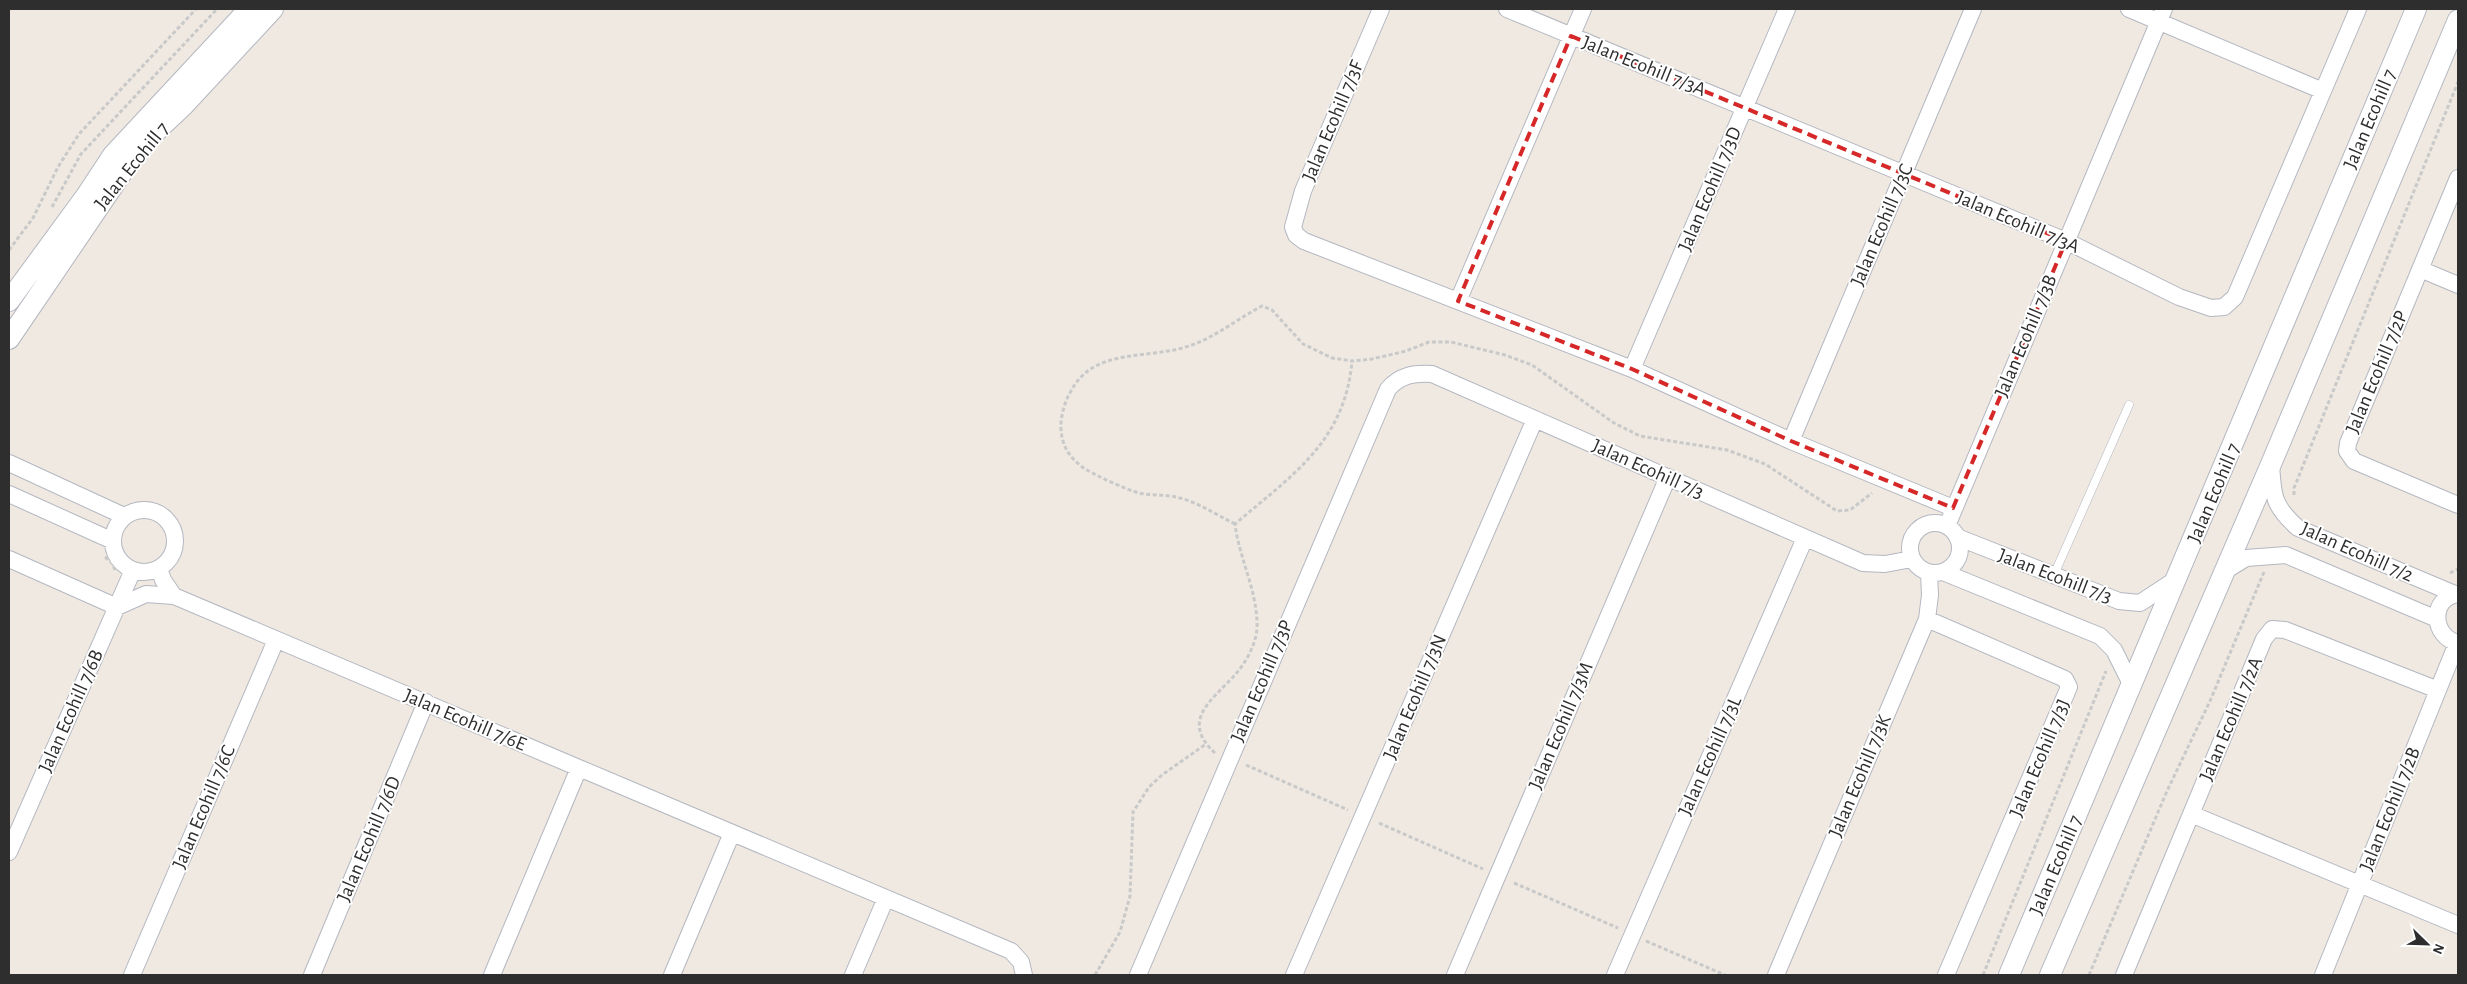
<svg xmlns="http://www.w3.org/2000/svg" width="2467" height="984" viewBox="0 0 2467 984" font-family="'Alegreya Sans',sans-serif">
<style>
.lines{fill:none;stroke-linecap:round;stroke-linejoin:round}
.service-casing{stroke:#b4b7c1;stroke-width:9}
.minor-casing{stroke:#b4b7c1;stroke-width:18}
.tertiary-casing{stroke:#b4b7c1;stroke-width:22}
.path{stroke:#c9c9c9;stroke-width:3;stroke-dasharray:4 2.5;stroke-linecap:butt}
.service{stroke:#fff;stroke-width:8}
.minor{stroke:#fff;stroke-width:16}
.tertiary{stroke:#fff;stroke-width:20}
.marked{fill:none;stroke:#d62828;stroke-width:4;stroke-dasharray:10 6;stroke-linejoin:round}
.labels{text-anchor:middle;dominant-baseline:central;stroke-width:4;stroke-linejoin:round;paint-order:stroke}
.street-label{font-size:20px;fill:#2e2e2e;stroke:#fff}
</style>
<rect width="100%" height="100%" fill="#efe9e1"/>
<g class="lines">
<defs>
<path id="service" d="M2053 577 2129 405"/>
<path id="minor" d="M1381 9 1303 191 1293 227 1296 235 1304 241 1632 369 1791 441 1953 508
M1507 9 2066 241 2179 297 2211 308 2224 307 2235 297 2358 9
M2129 9 2323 91
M2458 178 2348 443 2347 451 2354 461 2458 505
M2420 269 2458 285
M1458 301 1583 9
M1632 369 1787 9
M1791 441 1973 9
M9 463 124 516
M2271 464C2273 496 2273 506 2298 528L2455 594
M9 494 113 541
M113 541a31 31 0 1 1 62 0a31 31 0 1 1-62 0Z
M1910 548a25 25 0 1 1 50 0a25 25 0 1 1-50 0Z
M1947 526 2164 9
M1957 537 2119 601 2140 603 2178 578
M9 559 117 607 146 594 174 596
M159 568 163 580 174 596 579 768 492 975
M2225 571 2246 558 2286 555 2437 619
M1943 572 2100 636 2114 650 2132 686
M2458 594C2429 598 2432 637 2458 643
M1927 619 2065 679 2069 687 1946 975
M579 768 1011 951 1021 962 1024 975
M2191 814 2458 925
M9 852 133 570
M132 975 276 640
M312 975 426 702
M672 975 732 833
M853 975 886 898
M1138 975 1388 389C1400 375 1414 373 1432 374L1863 563 1885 564 1912 559
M1294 975 1535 419
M1455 975 1668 477
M1615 975 1805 538
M1776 975 1927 619 1930 595 1929 573
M2124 975 2264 639 2272 629 2285 630 2438 690
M2323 975 2457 643"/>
<path id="tertiary" d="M9 301 86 196 113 155 249 9
M9 339 121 174 150 137 183 106 273 9
M2009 975 2416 9
M2050 975 2271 464 2458 20"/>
</defs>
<use href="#service" class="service-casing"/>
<use href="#minor" class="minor-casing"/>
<use href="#tertiary" class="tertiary-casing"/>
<path class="path" d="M52 207 81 154 217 9
M9 250 33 218 58 167 79 134 196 9
M2294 495V488L2458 82
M1235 524C1217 515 1199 503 1180 498 1167 494 1152 496 1139 493 1125 489 1099 477 1087 470 1069 459 1060 444 1061 423 1062 412 1065 401 1071 391 1094 347 1147 360 1189 346 1216 337 1237 319 1262 306L1272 310 1303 344 1332 358 1352 361 1372 359 1406 351 1429 342H1451L1505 355 1532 365 1614 423 1640 436 1727 450 1765 464 1837 511 1850 510 1872 493
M105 557 112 563 115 570
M2450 573 2458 569
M1215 753C1180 721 1211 701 1234 676 1245 664 1256 645 1257 628 1258 592 1239 558 1235 524 1291 476 1345 442 1352 361
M1246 765 1348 810
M1379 823 1483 869
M1514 883 1618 928
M1646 941 1725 975
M1095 975 1120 932 1130 896 1133 812 1149 787 1162 775 1206 744
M1983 975 2106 671
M2089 975 2167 791 2210 701 2264 572"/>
<use href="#service" class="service"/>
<use href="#minor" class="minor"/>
<use href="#tertiary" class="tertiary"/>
</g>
<path class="marked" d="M1571 36 2066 241 1953 508 1791 441 1632 369 1458 301Z"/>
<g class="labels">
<g class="street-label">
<text transform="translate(1644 66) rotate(22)">Jalan Ecohill 7/3A</text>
<text transform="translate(2370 119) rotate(-67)">Jalan Ecohill 7</text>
<text transform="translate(1333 121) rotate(-67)">Jalan Ecohill 7/3F</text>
<text transform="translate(132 166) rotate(-51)">Jalan Ecohill 7</text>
<text transform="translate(1710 189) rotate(-67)">Jalan Ecohill 7/3D</text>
<text transform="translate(2018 222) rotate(23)">Jalan Ecohill 7/3A</text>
<text transform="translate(1882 225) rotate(-67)">Jalan Ecohill 7/3C</text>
<text transform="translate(2026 336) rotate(-67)">Jalan Ecohill 7/3B</text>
<text transform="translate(2377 372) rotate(-67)">Jalan Ecohill 7/2P</text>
<text transform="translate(1648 469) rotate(24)">Jalan Ecohill 7/3</text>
<text transform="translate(2214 493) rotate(-67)">Jalan Ecohill 7</text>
<text transform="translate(2357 552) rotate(24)">Jalan Ecohill 7/2</text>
<text transform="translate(2055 576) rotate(21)">Jalan Ecohill 7/3</text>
<text transform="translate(1262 681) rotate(-67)">Jalan Ecohill 7/3P</text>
<text transform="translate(1415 697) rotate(-67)">Jalan Ecohill 7/3N</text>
<text transform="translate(71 711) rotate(-66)">Jalan Ecohill 7/6B</text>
<text transform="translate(2231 719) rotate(-67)">Jalan Ecohill 7/2A</text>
<text transform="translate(465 720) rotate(23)">Jalan Ecohill 7/6E</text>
<text transform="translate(1561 726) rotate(-67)">Jalan Ecohill 7/3M</text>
<text transform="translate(1710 756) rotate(-66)">Jalan Ecohill 7/3L</text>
<text transform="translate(2040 758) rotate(-67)">Jalan Ecohill 7/3J</text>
<text transform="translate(1860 776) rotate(-67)">Jalan Ecohill 7/3K</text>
<text transform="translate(204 807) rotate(-67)">Jalan Ecohill 7/6C</text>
<text transform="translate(2390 809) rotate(-68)">Jalan Ecohill 7/2B</text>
<text transform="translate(369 839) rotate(-67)">Jalan Ecohill 7/6D</text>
<text transform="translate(2056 865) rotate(-67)">Jalan Ecohill 7</text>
</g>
</g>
<rect width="2467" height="984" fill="none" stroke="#2e2e2e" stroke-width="20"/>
<g transform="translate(2427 944) rotate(113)" stroke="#ffffff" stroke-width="4" paint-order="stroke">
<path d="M0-4L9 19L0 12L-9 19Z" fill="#2e2e2e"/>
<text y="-8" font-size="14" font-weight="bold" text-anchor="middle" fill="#2e2e2e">N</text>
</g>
</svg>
